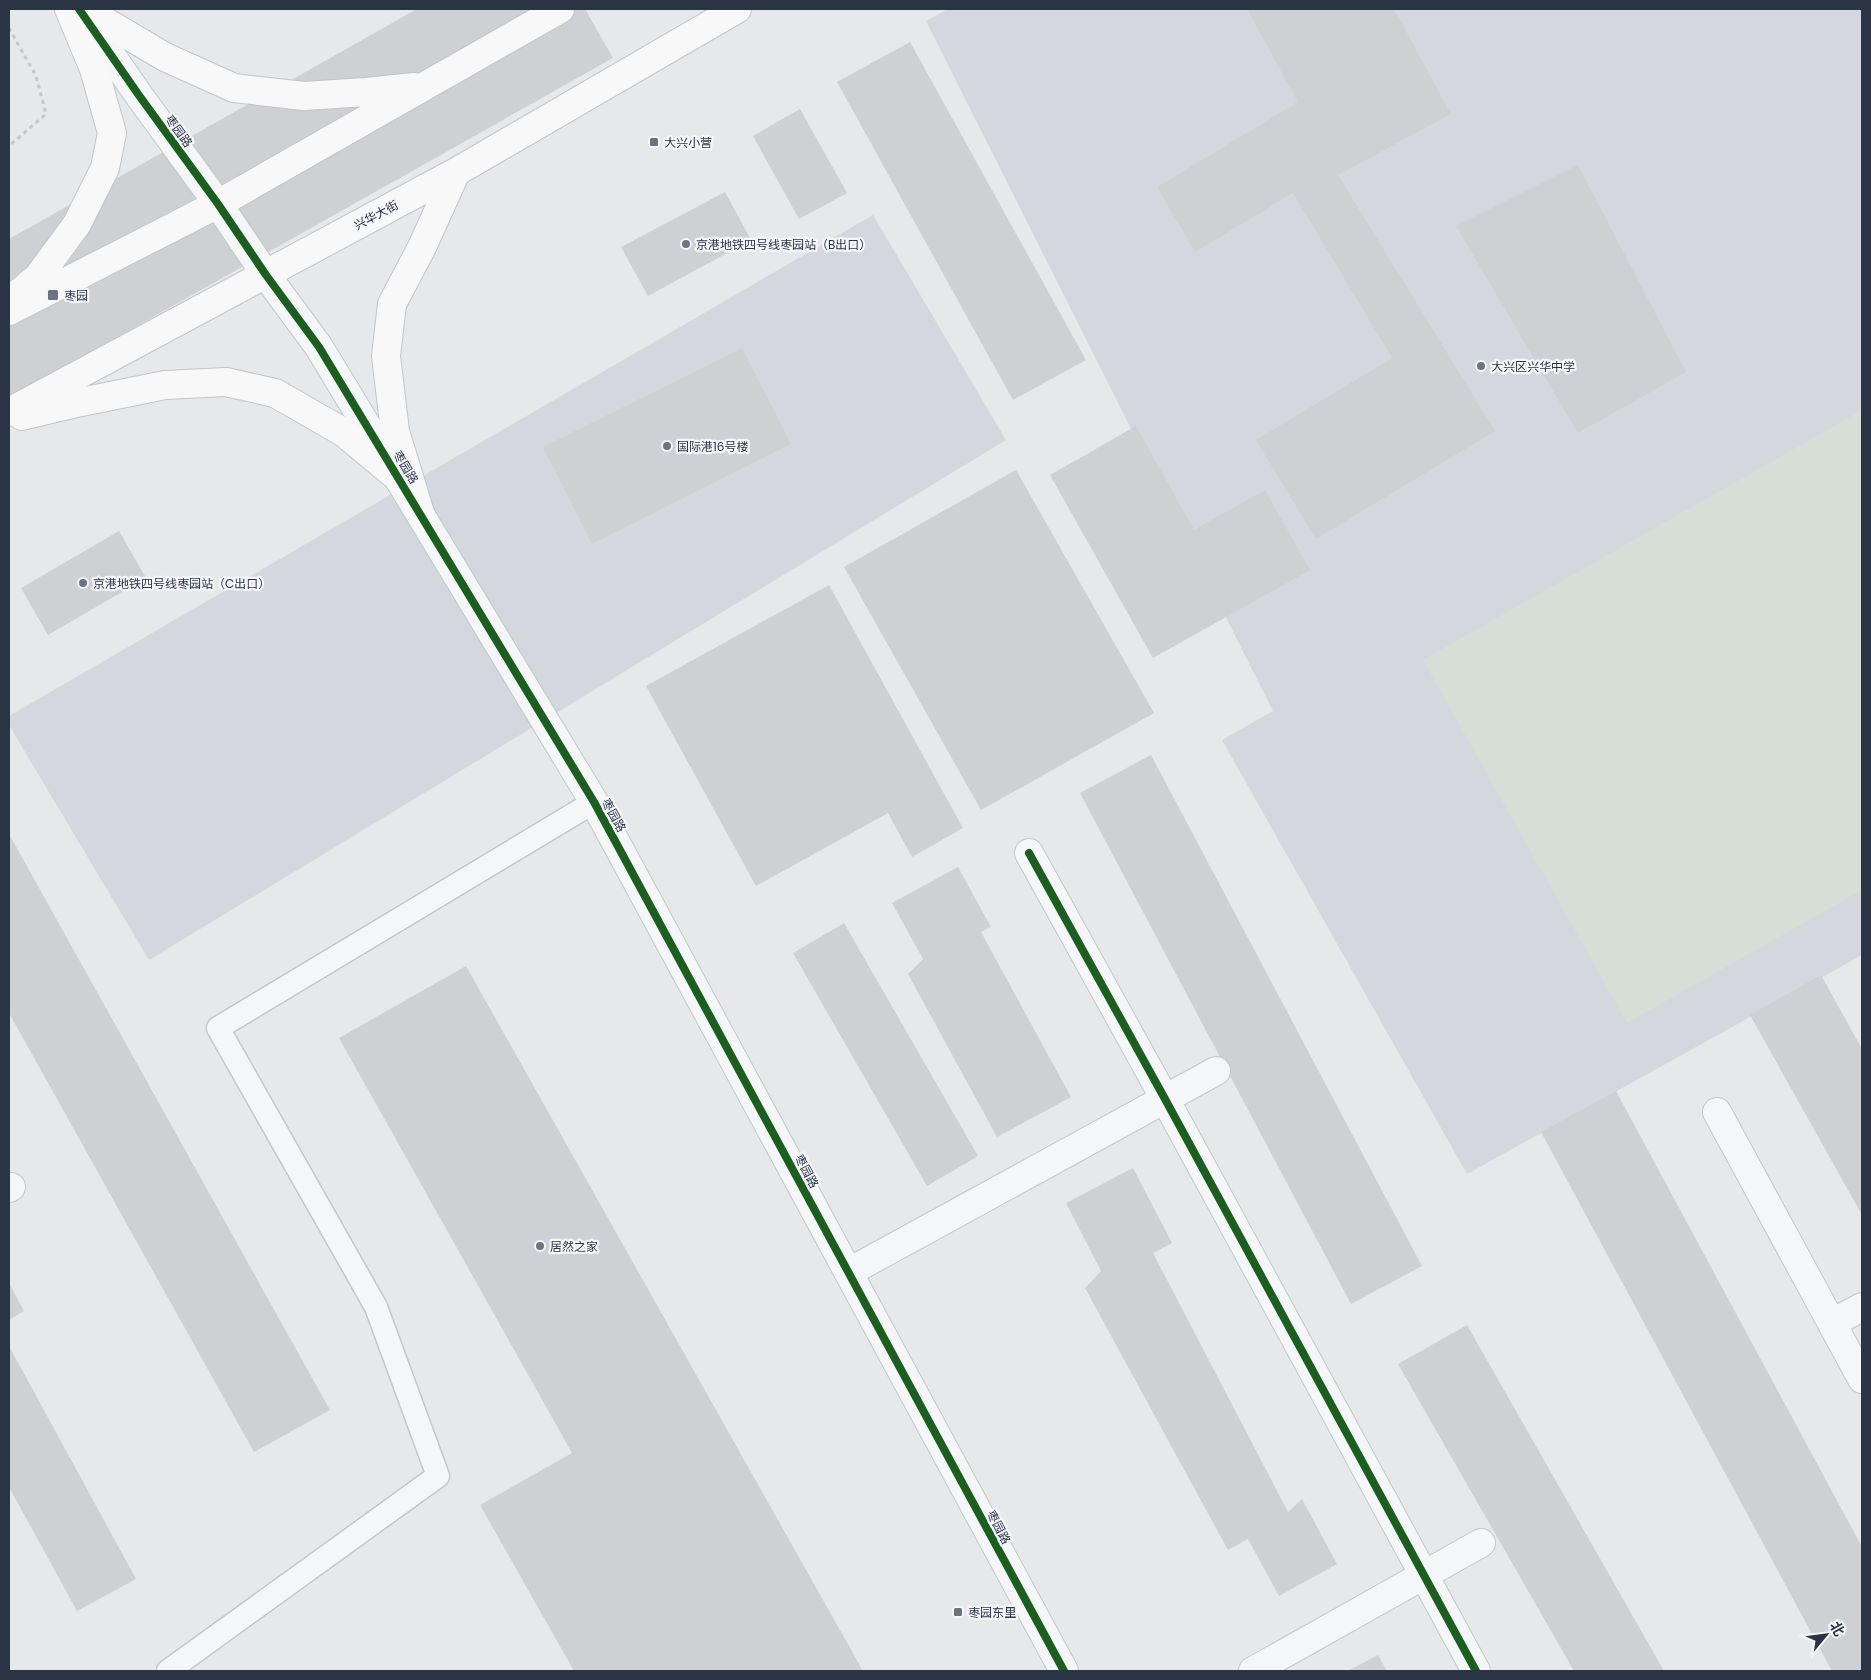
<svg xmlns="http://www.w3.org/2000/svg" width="1871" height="1680" viewBox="0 0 1871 1680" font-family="Poppins,'Noto Sans SC',sans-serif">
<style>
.built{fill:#d4d7dd}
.green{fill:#d6ded6}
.building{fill:#ced0d3}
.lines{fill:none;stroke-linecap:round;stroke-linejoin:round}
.service-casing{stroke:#c4c6c8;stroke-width:25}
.minor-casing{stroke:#c4c6c8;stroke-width:30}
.tertiary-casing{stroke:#c4c6c8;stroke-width:30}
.primary-casing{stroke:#c2c5c8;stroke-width:30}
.path{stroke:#c5c6ca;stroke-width:3;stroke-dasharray:4 4;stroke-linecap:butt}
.service{stroke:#f5f6f7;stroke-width:22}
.minor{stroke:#f5f6f7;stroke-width:28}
.tertiary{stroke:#f5f6f7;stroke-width:28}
.primary{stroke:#f8f8f8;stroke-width:28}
.cycleway-casing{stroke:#f4f6f9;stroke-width:11}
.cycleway{stroke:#1b5e20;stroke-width:8}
.poi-dot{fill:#6c737f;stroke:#f4f6f9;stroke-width:2}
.labels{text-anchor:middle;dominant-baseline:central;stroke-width:4.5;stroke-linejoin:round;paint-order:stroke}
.street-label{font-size:12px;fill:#2b3445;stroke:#f4f6f9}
.poi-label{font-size:12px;fill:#2b3445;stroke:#f4f6f9;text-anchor:start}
</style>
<rect width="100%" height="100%" fill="#e6e8ea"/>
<path class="built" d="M948 9H1862V955L1467 1174 1222 740 1273 711 926 21Z
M873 215 1006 440 149 960 9 725V716Z"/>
<path class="green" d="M1862 410V890L1627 1023 1423 660Z"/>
<path class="building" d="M417 9H585L613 58 9 398V239Z
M1247 9H1394L1451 114 1338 175 1495 431 1316 539 1256 440 1392 358 1293 193 1195 252 1157 187 1298 102Z
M910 42 1086 360 1013 400 837 82Z
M800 109 847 193 799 219 753 136Z
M1578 165 1686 372 1578 433 1456 226Z
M725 192 751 240 648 296 621 247Z
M742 348 791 444 592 544 543 447Z
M1136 426 1194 530 1265 490 1310 570 1153 658 1050 475Z
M1016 470 1154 713 981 810 844 567Z
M119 531 146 578 48 635 21 588Z
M829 585 963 828 912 857 888 813 756 886 646 686Z
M1151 755 1422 1266 1351 1304 1080 793Z
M9 834 330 1410 254 1452 9 1013Z
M958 867 991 927 981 932 1071 1097 997 1137 908 974 923 959 892 903Z
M844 923 978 1156 927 1186 793 953Z
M466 966 863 1671H574L480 1505 572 1453 339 1038Z
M1821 975 1862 1049V1215L1750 1015Z
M1616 1091 1862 1547V1671H1832L1541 1132Z
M1133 1168 1172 1243 1153 1253 1288 1512 1302 1499 1337 1564 1279 1596 1248 1539 1228 1550 1085 1288 1101 1271 1066 1203Z
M9 1283 24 1311 9 1320Z
M1467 1325 1664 1671H1574L1398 1364Z
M9 1346 136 1579 77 1611 9 1487Z
M1378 1655 1387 1671H1348Z"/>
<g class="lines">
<defs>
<path id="service" d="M168 1671 438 1476 376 1307 218 1028 594 802"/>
<path id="minor" d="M1029 853 1165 1099 1476 1671
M1717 1112 1862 1379
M9 1188 11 1187
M849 1272 1216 1071
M1832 1323 1862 1307
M1253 1671 1481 1543"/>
<path id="tertiary" d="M79 9 138 94 218 204 266 275 319 347 594 802 1064 1671"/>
<path id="primary" d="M84 9 165 57 234 88 304 96 367 92 414 87
M13 298 38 277 77 224 105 168 112 133 94 69 69 9
M9 311 218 204 560 9
M9 412 456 172 737 9
M22 416 81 402 165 385 226 382 275 393 343 432 401 480
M420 513 395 431 386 356 392 304 422 247 456 172"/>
</defs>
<use href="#service" class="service-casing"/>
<use href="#minor" class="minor-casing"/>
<use href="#tertiary" class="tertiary-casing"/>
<use href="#primary" class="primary-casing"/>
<path class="path" d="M9 28 36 76 46 114 9 146"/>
<use href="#service" class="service"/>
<use href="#minor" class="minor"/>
<use href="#tertiary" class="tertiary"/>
<use href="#primary" class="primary"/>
<defs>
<path id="cycleway" d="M79 9 138 94 218 204 266 275 319 347 594 802 1064 1671
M1029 853 1165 1099 1476 1671"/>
</defs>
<use href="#cycleway" class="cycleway-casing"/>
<use href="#cycleway" class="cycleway"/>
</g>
<g class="poi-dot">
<rect x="649" y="137" width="10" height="10" rx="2.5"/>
<circle cx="686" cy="244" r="5"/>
<rect x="47" y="289" width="12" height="12" rx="2.5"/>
<circle cx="1481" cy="366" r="5"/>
<circle cx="667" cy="446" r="5"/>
<circle cx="83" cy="583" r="5"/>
<circle cx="540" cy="1246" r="5"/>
<rect x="953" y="1607" width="10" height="10" rx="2.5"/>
</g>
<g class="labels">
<g class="street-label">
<text transform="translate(179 131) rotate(54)">枣园路</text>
<text transform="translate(376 215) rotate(-28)">兴华大街</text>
<text transform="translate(406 467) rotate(59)">枣园路</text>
<text transform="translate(614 815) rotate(61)">枣园路</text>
<text transform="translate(807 1171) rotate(62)">枣园路</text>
<text transform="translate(999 1527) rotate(62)">枣园路</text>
</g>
<g class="poi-label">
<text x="664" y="142">大兴小营</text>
<text x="696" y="244">京港地铁四号线枣园站（B出口）</text>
<text x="64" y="295">枣园</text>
<text x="1491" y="366">大兴区兴华中学</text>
<text x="677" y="446">国际港16号楼</text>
<text x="93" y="583">京港地铁四号线枣园站（C出口）</text>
<text x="550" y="1246">居然之家</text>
<text x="968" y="1612">枣园东里</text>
</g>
</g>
<rect width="1871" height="1680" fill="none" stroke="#2b3445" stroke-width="20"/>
<g transform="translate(1826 1635) rotate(61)" stroke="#f4f6f9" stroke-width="4" paint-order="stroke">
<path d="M0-4L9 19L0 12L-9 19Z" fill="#2b3445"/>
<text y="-8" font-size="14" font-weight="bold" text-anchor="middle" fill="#2b3445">北</text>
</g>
</svg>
